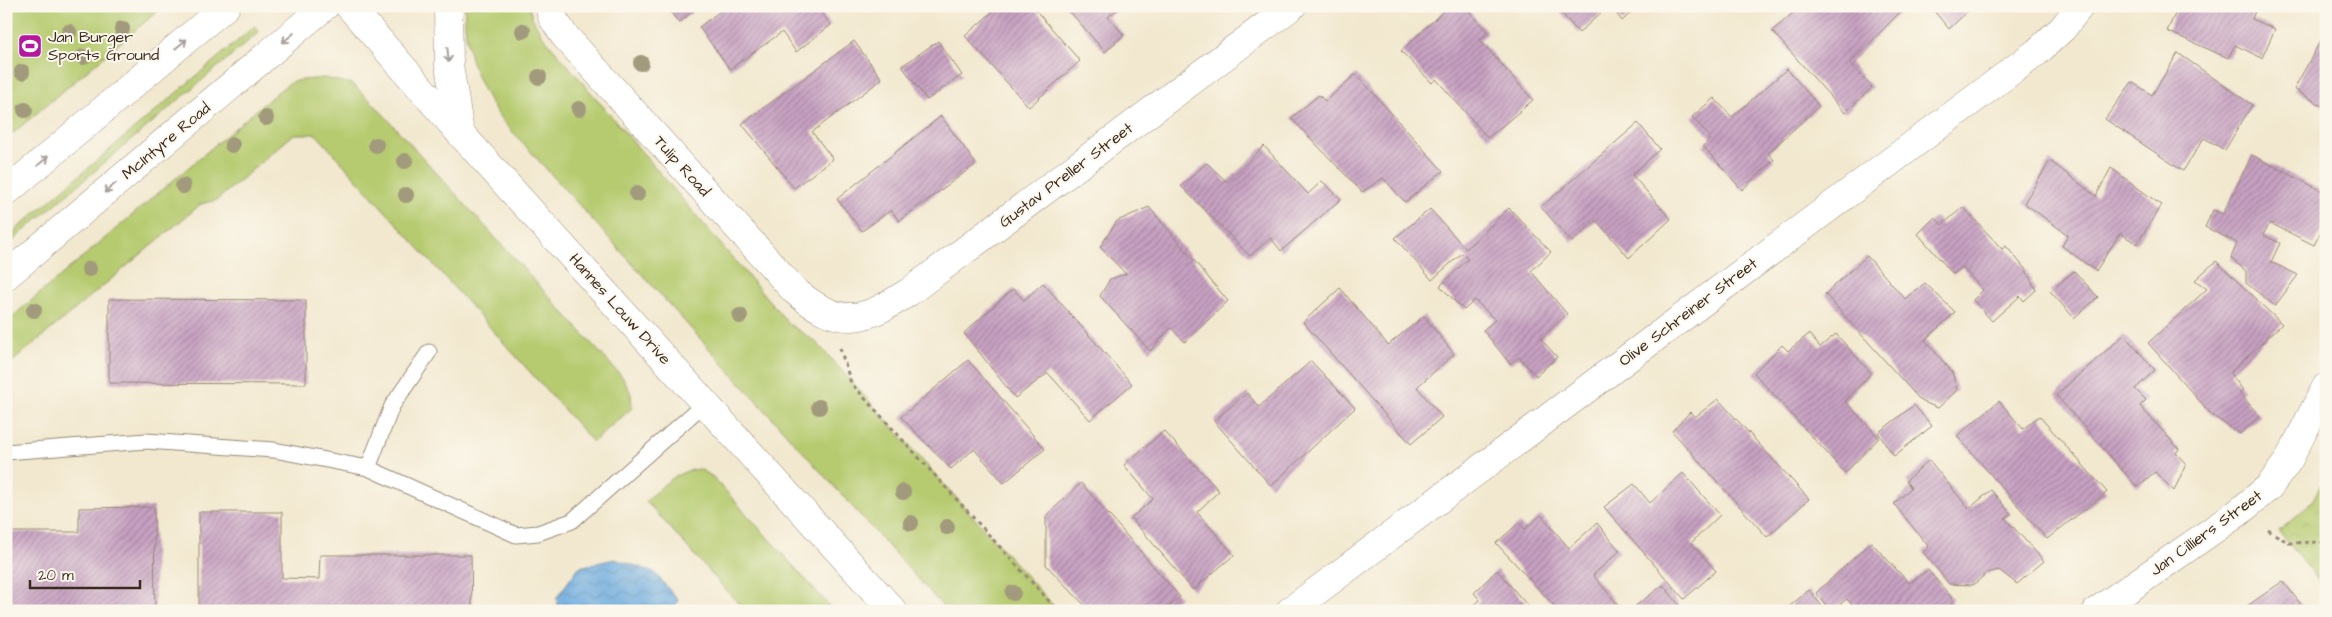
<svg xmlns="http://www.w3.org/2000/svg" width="2332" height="617" viewBox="0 0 2332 617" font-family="'Architects Daughter',sans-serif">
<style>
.grass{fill:#b6cb6f;stroke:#787a46}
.park{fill:url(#park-crowns);stroke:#787a46}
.water{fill:url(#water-waves);stroke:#546a7e}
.building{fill:url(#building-hatch)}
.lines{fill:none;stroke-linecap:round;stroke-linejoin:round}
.lane-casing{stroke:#968976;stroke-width:17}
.street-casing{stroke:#968976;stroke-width:29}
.secondary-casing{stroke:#968976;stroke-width:29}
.primary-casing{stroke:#968976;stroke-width:29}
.path{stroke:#968976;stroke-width:3;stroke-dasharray:4 4;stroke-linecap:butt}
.lane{stroke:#fff;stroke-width:15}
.street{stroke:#fff;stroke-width:28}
.secondary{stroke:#fff;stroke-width:28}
.primary{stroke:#fff;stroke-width:28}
.tree{fill:#a29a7b}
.oneway{stroke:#a79f9a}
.labels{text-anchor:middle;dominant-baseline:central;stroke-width:4;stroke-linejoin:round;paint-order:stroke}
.poi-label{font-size:16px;fill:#3b2a1e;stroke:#fbf7ec;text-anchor:start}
.street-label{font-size:16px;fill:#3b2a1e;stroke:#fbf7ec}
</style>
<defs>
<pattern id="park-crowns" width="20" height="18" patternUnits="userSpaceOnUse" patternTransform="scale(1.25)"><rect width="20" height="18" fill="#b6cb6f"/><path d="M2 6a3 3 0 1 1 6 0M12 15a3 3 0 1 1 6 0" fill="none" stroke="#9dae60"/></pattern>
<pattern id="water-waves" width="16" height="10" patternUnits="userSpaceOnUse" patternTransform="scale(1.25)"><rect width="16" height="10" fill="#6caade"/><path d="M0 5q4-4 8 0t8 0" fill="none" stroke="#5a8bb3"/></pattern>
<pattern id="building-hatch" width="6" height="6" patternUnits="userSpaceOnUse" patternTransform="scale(1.25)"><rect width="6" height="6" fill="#c7a1c2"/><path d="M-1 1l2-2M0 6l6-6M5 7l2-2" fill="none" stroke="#a3839d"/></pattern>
</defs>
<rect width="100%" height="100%" fill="#fbf7ec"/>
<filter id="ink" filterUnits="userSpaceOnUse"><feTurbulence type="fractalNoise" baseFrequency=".02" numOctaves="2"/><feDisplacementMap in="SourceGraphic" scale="10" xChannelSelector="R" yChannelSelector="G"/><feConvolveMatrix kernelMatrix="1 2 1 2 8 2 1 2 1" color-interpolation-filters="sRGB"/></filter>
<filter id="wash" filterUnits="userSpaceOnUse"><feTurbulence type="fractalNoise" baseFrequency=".0096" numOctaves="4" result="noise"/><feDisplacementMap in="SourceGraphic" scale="20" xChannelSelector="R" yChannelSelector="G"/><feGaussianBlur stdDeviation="1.12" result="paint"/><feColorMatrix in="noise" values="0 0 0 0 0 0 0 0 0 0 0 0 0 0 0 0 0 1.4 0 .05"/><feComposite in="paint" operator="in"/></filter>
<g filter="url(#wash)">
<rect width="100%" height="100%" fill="#f2e8cf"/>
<path class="grass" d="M6 6H164L6 139Z
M465 6H529L532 17 541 34 789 324 816 342 1058 611H947L502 120C477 85 463 49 465 6Z
M255 26 259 32 6 246V238Z
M324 78 352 84 372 102 623 378 631 394 632 408 593 442 316 134H294L217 200 201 204 6 367V322L280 90 293 81Z
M700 469 713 477 834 611H745L646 501C662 486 677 470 700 469Z"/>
<path class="park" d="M2326 476V590L2279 531 2311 503Z"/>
<path class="water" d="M615 559 654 572 678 600 673 611H558L557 597 579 567Z"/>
<g id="blocks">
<path class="building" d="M666 6H699L679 23Z
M727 6H816L831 25 796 52 782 32 730 69 699 27Z
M999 6H1032L1080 61 1029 107 965 36Z
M1065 6H1121L1108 17 1124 35 1105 52Z
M1449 6H1465L1488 33 1480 40 1533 100 1488 138 1436 79 1432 83 1401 51Z
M1560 6H1608L1579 33 1558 9Z
M1611 6H1638L1622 21Z
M1801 6H1900L1903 9 1850 63 1872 87 1845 113 1772 31Z
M1930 6H1973L1949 29Z
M2179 6H2257L2252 19 2275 29 2262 58 2235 45 2228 58 2167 31Z
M2326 31V108L2294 89Z
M854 41 882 79 812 132 833 159 794 188 742 124Z
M938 41 962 75 927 100 902 66Z
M2178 53 2252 105 2225 150 2204 138 2183 171 2105 119 2132 82 2152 95Z
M1787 69 1819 106 1768 153 1774 160 1742 190 1703 146 1711 138 1692 117 1714 98 1732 117Z
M1356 74 1443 171 1405 202 1383 178 1362 192 1291 118 1319 95 1325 101Z
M941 116 976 164 899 221 891 210 862 231 837 199Z
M1638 123 1660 149 1632 175 1671 219 1629 258 1596 220 1572 242 1541 207Z
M1264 146 1308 194 1322 181 1341 199 1281 251 1271 238 1250 256 1181 186 1207 163 1227 182Z
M2252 155 2326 193V222L2314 245 2270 223 2263 235 2280 243 2271 262 2298 275 2275 306 2246 283V271L2231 258 2237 243 2205 227 2213 210 2223 214Z
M2050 161 2096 196 2111 168 2161 205 2137 244 2120 233 2096 271 2062 246 2068 235 2024 203Z
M1149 207 1228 301 1185 342 1171 328 1150 351 1100 296 1110 279 1126 274 1100 247 1117 221Z
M1963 207 2002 249 2006 246 2026 270 2036 290 2024 301 2020 296 1992 321 1973 300 1983 290 1962 267 1953 274 1918 234 1935 217 1942 225Z
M1509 208 1551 252 1531 271 1567 314 1541 339 1557 357 1536 376 1519 357 1510 364 1483 330 1495 320 1475 300 1464 310 1440 286 1468 259 1462 253 1432 280 1395 238 1430 209 1466 249Z
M1867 256 1905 299 1925 283 1955 312 1925 340 1952 372 1957 390 1938 408 1921 401 1825 294Z
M2216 261 2282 324 2230 373 2243 390 2239 393 2260 416 2240 434 2212 415 2148 343 2207 289 2195 280Z
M2074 271 2098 297 2074 318 2050 291Z
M1043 283 1132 384 1090 420 1048 373 1015 398 964 333 1013 289 1024 300Z
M1340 288 1388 345 1424 316 1454 354 1417 387 1442 417 1411 444 1303 322Z
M109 299 306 300V384L109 383Z
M1809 334 1820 347 1836 334 1871 373 1845 401 1879 438 1845 473 1754 373 1782 345 1788 351Z
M2124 335 2155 370 2135 389 2146 400 2140 406 2179 449 2176 453 2186 464 2174 491 2155 472 2137 487 2056 395Z
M968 360 1045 449 1004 483 974 449 951 469 901 417Z
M1311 361 1355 408 1271 486 1214 421 1247 393 1259 407Z
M1718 399 1809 499 1767 537 1672 431 1690 412 1695 417Z
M1999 401 2023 429 2039 416 2107 492 2047 539 1957 436Z
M1914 405 1932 426 1894 456 1878 433Z
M1164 431 1219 491 1197 512 1234 555 1193 590 1131 518 1153 499 1124 465Z
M1929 460 1969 509 1991 490 2011 514 2005 518 2044 561 2017 584 1999 570 1987 573 1973 585 1949 584 1923 552 1929 547 1894 504 1911 488 1906 481Z
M1683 473 1720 515 1691 543 1716 571 1684 599 1604 507 1634 484 1650 503Z
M1081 483 1180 597 1164 611H1090L1046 565V516Z
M154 507 155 611H6V532H79V508Z
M199 512H282V578L319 579 320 555H471L472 611H199Z
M1541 515 1569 548 1597 523 1620 551 1593 575 1623 611H1559L1496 543 1519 523 1525 529Z
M1871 542 1909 583 1928 570 1952 598V611H1858L1847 599 1831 611 1816 593Z
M1497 570 1532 611H1468L1480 600 1474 593Z
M2283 581 2306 611H2240Z
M1663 585 1684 611H1635L1633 608Z
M1809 590 1826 611H1784Z"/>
</g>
</g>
<g filter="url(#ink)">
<use href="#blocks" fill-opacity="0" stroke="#968976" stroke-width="1"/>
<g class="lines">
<defs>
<path id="lane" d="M6 452 146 441 274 450 368 468 516 535 538 533 572 521 705 403
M368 468 392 406 429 352"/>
<path id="street" d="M549 6 552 17 564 35 795 291C841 329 863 322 909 292L1292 6
M1290 611 2037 52 2063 28 2080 6
M2097 611 2239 512 2269 487 2288 461 2326 387"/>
<path id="secondary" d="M349 6 460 133 893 611"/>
<path id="primary" d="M448 6 449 65 460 133
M6 192 226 6
M6 276 325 6"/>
</defs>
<use href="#lane" class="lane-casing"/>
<use href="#street" class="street-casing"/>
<use href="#secondary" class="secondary-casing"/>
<use href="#primary" class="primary-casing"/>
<path class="path" d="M840 348 851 383 1058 611
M2268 530 2289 543 2326 542"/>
<use href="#lane" class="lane"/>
<use href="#street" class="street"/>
<use href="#secondary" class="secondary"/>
<use href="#primary" class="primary"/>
</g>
<g class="tree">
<circle cx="122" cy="29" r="8"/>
<circle cx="523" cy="31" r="8"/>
<circle cx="69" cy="32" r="8"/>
<circle cx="83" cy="57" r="8"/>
<circle cx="641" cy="63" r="8"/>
<circle cx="22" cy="72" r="8"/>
<circle cx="539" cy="77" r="8"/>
<circle cx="579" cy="109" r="8"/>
<circle cx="25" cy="110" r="8"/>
<circle cx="266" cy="118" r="8"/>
<circle cx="232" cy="145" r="8"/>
<circle cx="376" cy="145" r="8"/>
<circle cx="405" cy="161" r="8"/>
<circle cx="183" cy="186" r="8"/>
<circle cx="637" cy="194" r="8"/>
<circle cx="406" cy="195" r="8"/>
<circle cx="89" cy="269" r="8"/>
<circle cx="34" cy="310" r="8"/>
<circle cx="740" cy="316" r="8"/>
<circle cx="819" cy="407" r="8"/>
<circle cx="903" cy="492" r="8"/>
<circle cx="911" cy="523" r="8"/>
<circle cx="947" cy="527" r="8"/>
<circle cx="1013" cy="593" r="8"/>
</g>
<defs><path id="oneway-shaft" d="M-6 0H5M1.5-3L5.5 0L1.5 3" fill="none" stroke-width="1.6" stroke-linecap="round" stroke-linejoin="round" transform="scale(1.25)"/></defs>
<g class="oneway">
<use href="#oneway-shaft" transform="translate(288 38) rotate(140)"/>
<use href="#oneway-shaft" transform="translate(181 44) rotate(-40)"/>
<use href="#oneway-shaft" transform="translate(448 55) rotate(85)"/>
<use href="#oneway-shaft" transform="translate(43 161) rotate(-40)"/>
<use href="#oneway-shaft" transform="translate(110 188) rotate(140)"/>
</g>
</g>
<defs>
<symbol id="stadium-square" viewBox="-11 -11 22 22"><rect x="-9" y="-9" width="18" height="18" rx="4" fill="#b5179e" stroke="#fbf7ec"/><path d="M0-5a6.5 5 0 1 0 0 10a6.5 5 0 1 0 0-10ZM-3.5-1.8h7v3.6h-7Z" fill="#fff"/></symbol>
</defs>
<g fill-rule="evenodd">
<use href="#stadium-square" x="16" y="32" width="28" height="28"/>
</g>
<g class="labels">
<g class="poi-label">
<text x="48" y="37">Jan Burger<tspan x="48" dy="18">Sports Ground</tspan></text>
</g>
<g class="street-label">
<text transform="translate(166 141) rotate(-40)">McIntyre Road</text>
<text transform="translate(682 166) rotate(48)">Tulip Road</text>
<text transform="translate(1066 175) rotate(-37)">Gustav Preller Street</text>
<text transform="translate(620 309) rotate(48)">Hannes Louw Drive</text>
<text transform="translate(1688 312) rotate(-37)">Olive Schreiner Street</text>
<text transform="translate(2206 533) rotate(-36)">Jan Cilliers Street</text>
</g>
</g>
<rect width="2332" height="617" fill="none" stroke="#fbf7ec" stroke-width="25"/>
<path d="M30 580v8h110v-8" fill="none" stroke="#3b2a1e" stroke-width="2.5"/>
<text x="38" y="580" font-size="15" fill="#3b2a1e" stroke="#fbf7ec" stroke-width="4" paint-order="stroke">20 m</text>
</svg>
